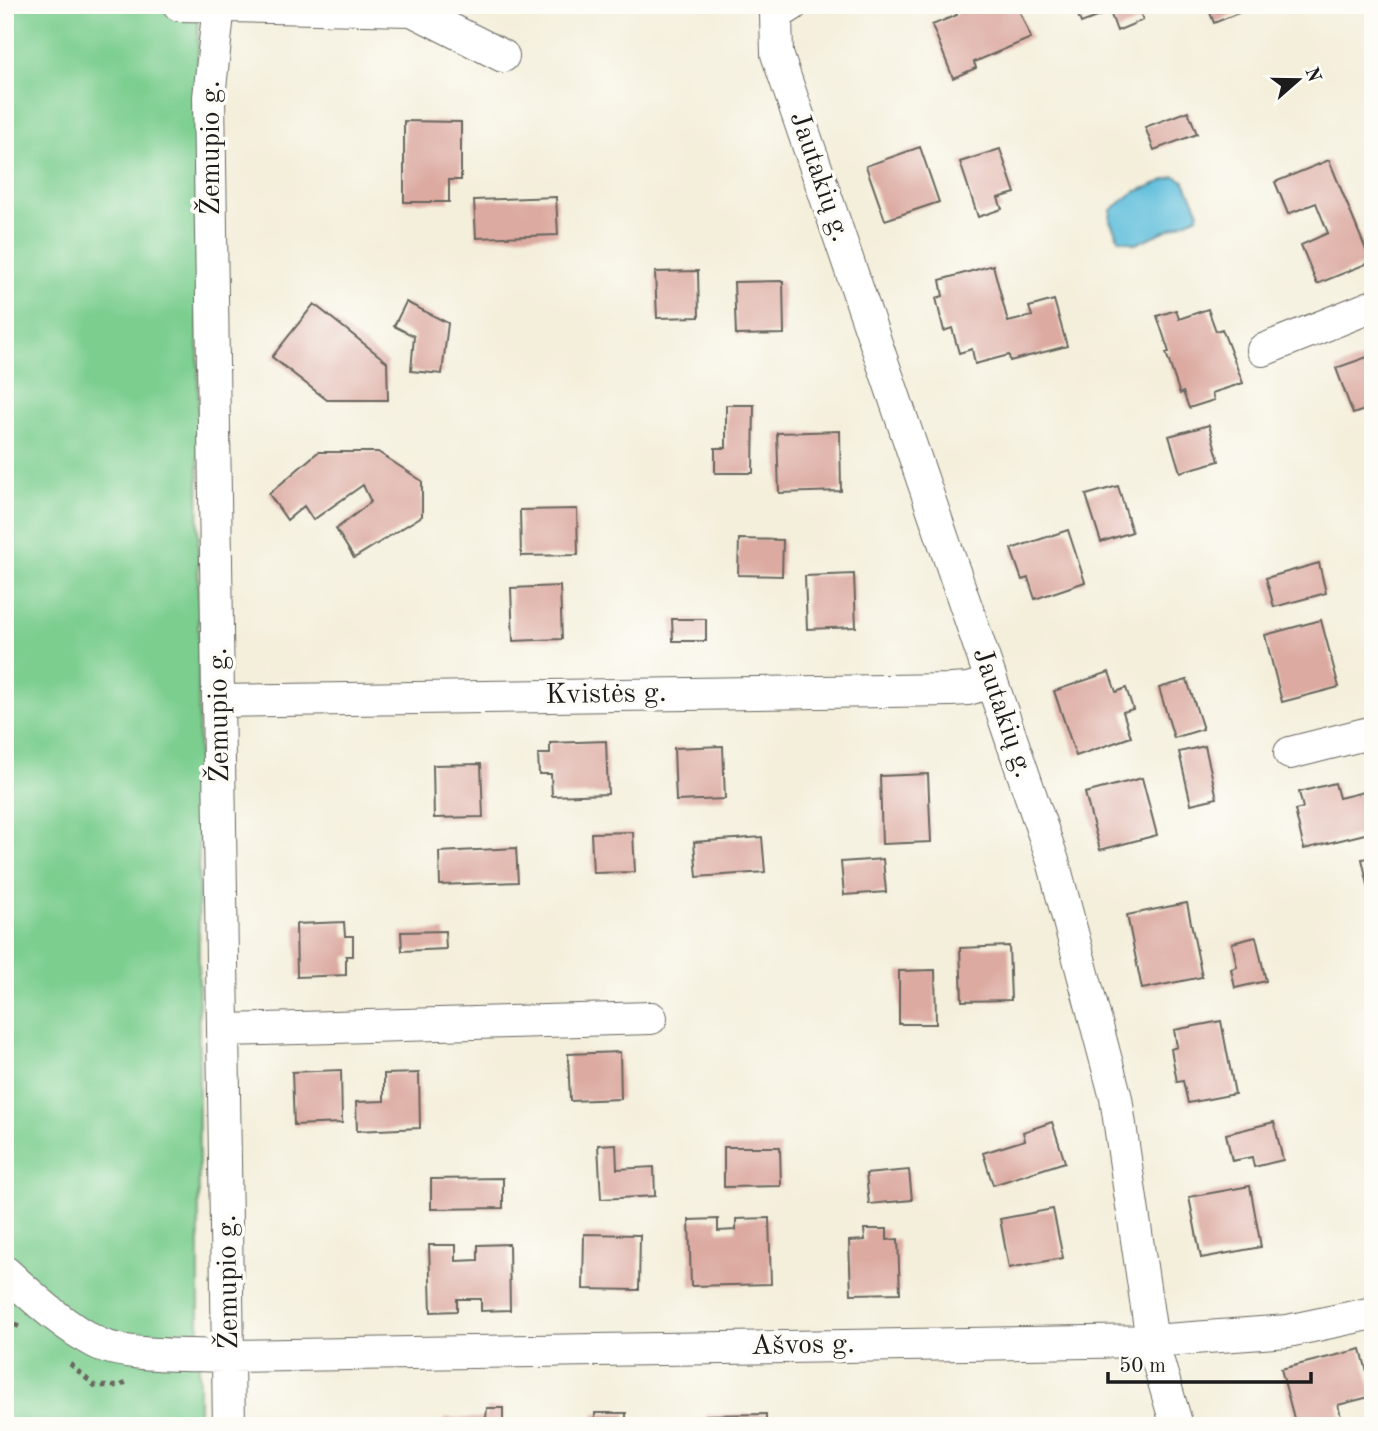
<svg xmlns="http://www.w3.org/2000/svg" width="1378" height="1431" viewBox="0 0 1378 1431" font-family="'Old Standard TT',serif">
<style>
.green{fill:#7cce8f;stroke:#4c7556;stroke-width:2}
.water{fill:#5dbddb;stroke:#3c6c7c;stroke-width:2}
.building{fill:#dcaaa1}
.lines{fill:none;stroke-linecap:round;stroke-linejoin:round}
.minor-casing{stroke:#68665f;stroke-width:34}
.path{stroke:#68665f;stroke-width:4.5;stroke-dasharray:5 5;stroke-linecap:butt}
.minor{stroke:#fff;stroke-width:32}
.labels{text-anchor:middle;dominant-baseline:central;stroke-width:7;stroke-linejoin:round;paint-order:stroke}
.street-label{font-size:28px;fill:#1c1c1c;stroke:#fdfcf7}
</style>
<rect width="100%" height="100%" fill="#fdfcf7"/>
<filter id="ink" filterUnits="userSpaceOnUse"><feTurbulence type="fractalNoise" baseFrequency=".0143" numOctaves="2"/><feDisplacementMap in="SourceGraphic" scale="14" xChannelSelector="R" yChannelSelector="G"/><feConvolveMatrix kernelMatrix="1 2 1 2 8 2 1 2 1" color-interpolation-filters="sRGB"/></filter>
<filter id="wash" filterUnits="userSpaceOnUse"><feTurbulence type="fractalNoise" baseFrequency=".00686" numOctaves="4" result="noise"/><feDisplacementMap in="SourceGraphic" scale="28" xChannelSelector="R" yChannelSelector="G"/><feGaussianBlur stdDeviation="1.57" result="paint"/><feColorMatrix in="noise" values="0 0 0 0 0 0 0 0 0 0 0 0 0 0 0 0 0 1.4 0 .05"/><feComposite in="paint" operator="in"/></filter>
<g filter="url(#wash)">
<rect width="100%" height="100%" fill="#f4efdb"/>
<path class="green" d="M5 5H198L199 1426H5Z"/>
<path class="water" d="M1175 176 1185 182 1199 212 1198 216 1136 244 1119 239 1110 221 1111 210 1133 193Z"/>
<g id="blocks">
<path class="building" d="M970 5H1017L1031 38 974 62 976 68 953 78 932 25 957 15 955 11Z
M1074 5H1137L1143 20 1117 31 1110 12 1081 23Z
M1207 5H1258L1214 23Z
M1188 111 1197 134 1154 150 1145 127Z
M404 121 461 122V180H449V202H404Z
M920 147 939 202 885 220 866 166Z
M1000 149 1015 193 998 198 1002 209 978 217 960 162Z
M1329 160 1371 262 1317 284 1301 245 1328 233 1316 203 1288 214 1275 182Z
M556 197 558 235 476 238 474 200Z
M993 265 1008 322 1032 316 1029 307 1054 300 1067 346 1010 361 1009 355 975 364 972 349 959 353 952 328 944 331 936 298 943 296 940 280Z
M698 271 699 317 657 318 655 272Z
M783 281 784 334 736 335 734 282Z
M406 302 448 323 442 374 411 371 414 336 394 326Z
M314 304 387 362 388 400H327L272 357Z
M1208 309 1216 331 1222 329 1243 383 1212 393 1214 400 1189 408 1183 392 1180 394 1166 353 1169 352 1157 316 1176 310 1179 319Z
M1373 355V407L1353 414 1336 368Z
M726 405H754L753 473H715V448H726Z
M1209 425 1219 461 1180 472 1169 436Z
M840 431 841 491 779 493 777 433Z
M318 452H378L422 481V516L354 558 336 529 371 502 363 485 313 520 304 506 287 520 269 494Z
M1118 486 1132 532 1101 542 1086 495Z
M577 509 578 555 521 556 520 510Z
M1068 530 1085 582 1035 599 1028 578 1022 580 1011 549Z
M739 539 783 540 782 576 738 575Z
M1319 563 1326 593 1274 607 1266 578Z
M854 574 856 627 807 629 805 576Z
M560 586 562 639 513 641 511 588Z
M672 619H706V641H673Z
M1321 620 1339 687 1282 702 1265 635Z
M1109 672 1116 692 1126 688 1133 709 1123 712 1131 737 1076 756 1054 691Z
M1187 680 1203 729 1174 738 1159 688Z
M606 741 608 794 552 796 551 774H539L538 754H550V743Z
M723 746 725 799 676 801 674 748Z
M1205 746 1217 798 1191 804 1179 752Z
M481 764 483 817 434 818 433 765Z
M928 774 931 842 882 844 880 776Z
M1142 778 1157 835 1100 850 1085 793Z
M1335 783 1339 798 1364 792 1373 832 1304 849 1295 810 1303 808 1299 792Z
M633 832 635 872 593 873 591 833Z
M762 837 765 872 697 877 694 842Z
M516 848 518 882 440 885 439 852Z
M1373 857V902H1372L1362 859Z
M883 859 886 892 844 895 841 862Z
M1187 903 1202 977 1142 989 1127 915Z
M344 922 345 936H353V956H346V975L297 977 296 924Z
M445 931 446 949 402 951 401 932Z
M1256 937 1266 981 1235 988 1231 969 1237 967 1232 943Z
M1009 946 1011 1000 962 1001 960 948Z
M935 970 936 1024H899V971Z
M1221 1021 1235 1094 1188 1103 1183 1081 1177 1082 1171 1049 1177 1047 1174 1030Z
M620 1052 621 1099 570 1101 568 1054Z
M341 1070 342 1123 294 1125 292 1072Z
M419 1073 420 1128 357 1131 356 1102 384 1101V1074Z
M1052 1122 1065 1162 993 1185 983 1153 1025 1140 1023 1132Z
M1274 1122 1283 1160 1254 1167 1252 1157 1232 1161 1226 1134Z
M616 1144 617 1169 654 1167 655 1196 601 1199 598 1145Z
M724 1147H780L781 1186 724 1187Z
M909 1170 912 1200 869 1204 866 1174Z
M503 1178V1208L431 1209V1179Z
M1250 1186 1261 1247 1201 1258 1189 1197Z
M1053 1209 1063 1258 1009 1268 1000 1219Z
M769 1218 771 1284 691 1286 689 1220 718 1219V1231L736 1230V1219Z
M864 1229H887V1240L898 1239 900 1293 851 1294 849 1241 865 1240Z
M584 1234 640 1235 639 1290 583 1289Z
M509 1244 510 1310 481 1311V1299H457V1311L431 1312 429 1245H456V1261L478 1260V1245Z
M1361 1349 1373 1396 1338 1405 1341 1417 1296 1426 1281 1369Z
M487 1408H503V1426H444V1418H486Z
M595 1413H626V1426H568L567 1419H595Z
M766 1414V1426H694L693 1419H706V1415Z
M1101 1420 1103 1426H1084V1425Z"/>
</g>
</g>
<g filter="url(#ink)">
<use href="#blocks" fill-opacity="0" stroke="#68665f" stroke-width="2"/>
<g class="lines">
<defs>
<path id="minor" d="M179 5 412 10 503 56
M219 5 209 97 229 1426
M792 5 776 15 777 54 1053 861 1116 1098 1152 1341 1177 1426
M1263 350 1373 306
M220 701 951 690 968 689 991 682
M1290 753 1373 732
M225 1030 651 1018
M5 1272C33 1297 62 1325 95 1342 125 1358 195 1354 230 1356L1152 1341 1288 1331 1373 1313"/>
</defs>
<use href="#minor" class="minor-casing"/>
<path class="path" d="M5 1321 20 1327
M70 1364 95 1386H120L128 1381"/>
<use href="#minor" class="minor"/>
</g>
</g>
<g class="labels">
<g class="street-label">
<text transform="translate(212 148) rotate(-90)">Žemupio g.</text>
<text transform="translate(819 177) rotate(71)">Jautakių g.</text>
<text transform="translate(606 695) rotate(-1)">Kvistės g.</text>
<text transform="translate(1002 713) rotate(71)">Jautakių g.</text>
<text transform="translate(220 715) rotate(-91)">Žemupio g.</text>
<text transform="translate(229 1282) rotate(-91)">Žemupio g.</text>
<text transform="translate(803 1346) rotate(-1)">Ašvos g.</text>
</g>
</g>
<rect width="1378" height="1431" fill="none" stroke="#fdfcf7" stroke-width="28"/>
<g transform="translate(1298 80) rotate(70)" stroke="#fdfcf7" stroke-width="5" paint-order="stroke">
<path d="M0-5L12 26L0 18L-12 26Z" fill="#1c1c1c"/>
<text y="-10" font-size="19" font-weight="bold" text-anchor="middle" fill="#1c1c1c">N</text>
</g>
<path d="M1108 1372v10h203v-10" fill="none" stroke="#1c1c1c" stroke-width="3.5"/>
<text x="1119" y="1372" font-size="21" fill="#1c1c1c" stroke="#fdfcf7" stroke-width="5" paint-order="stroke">50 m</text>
</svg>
